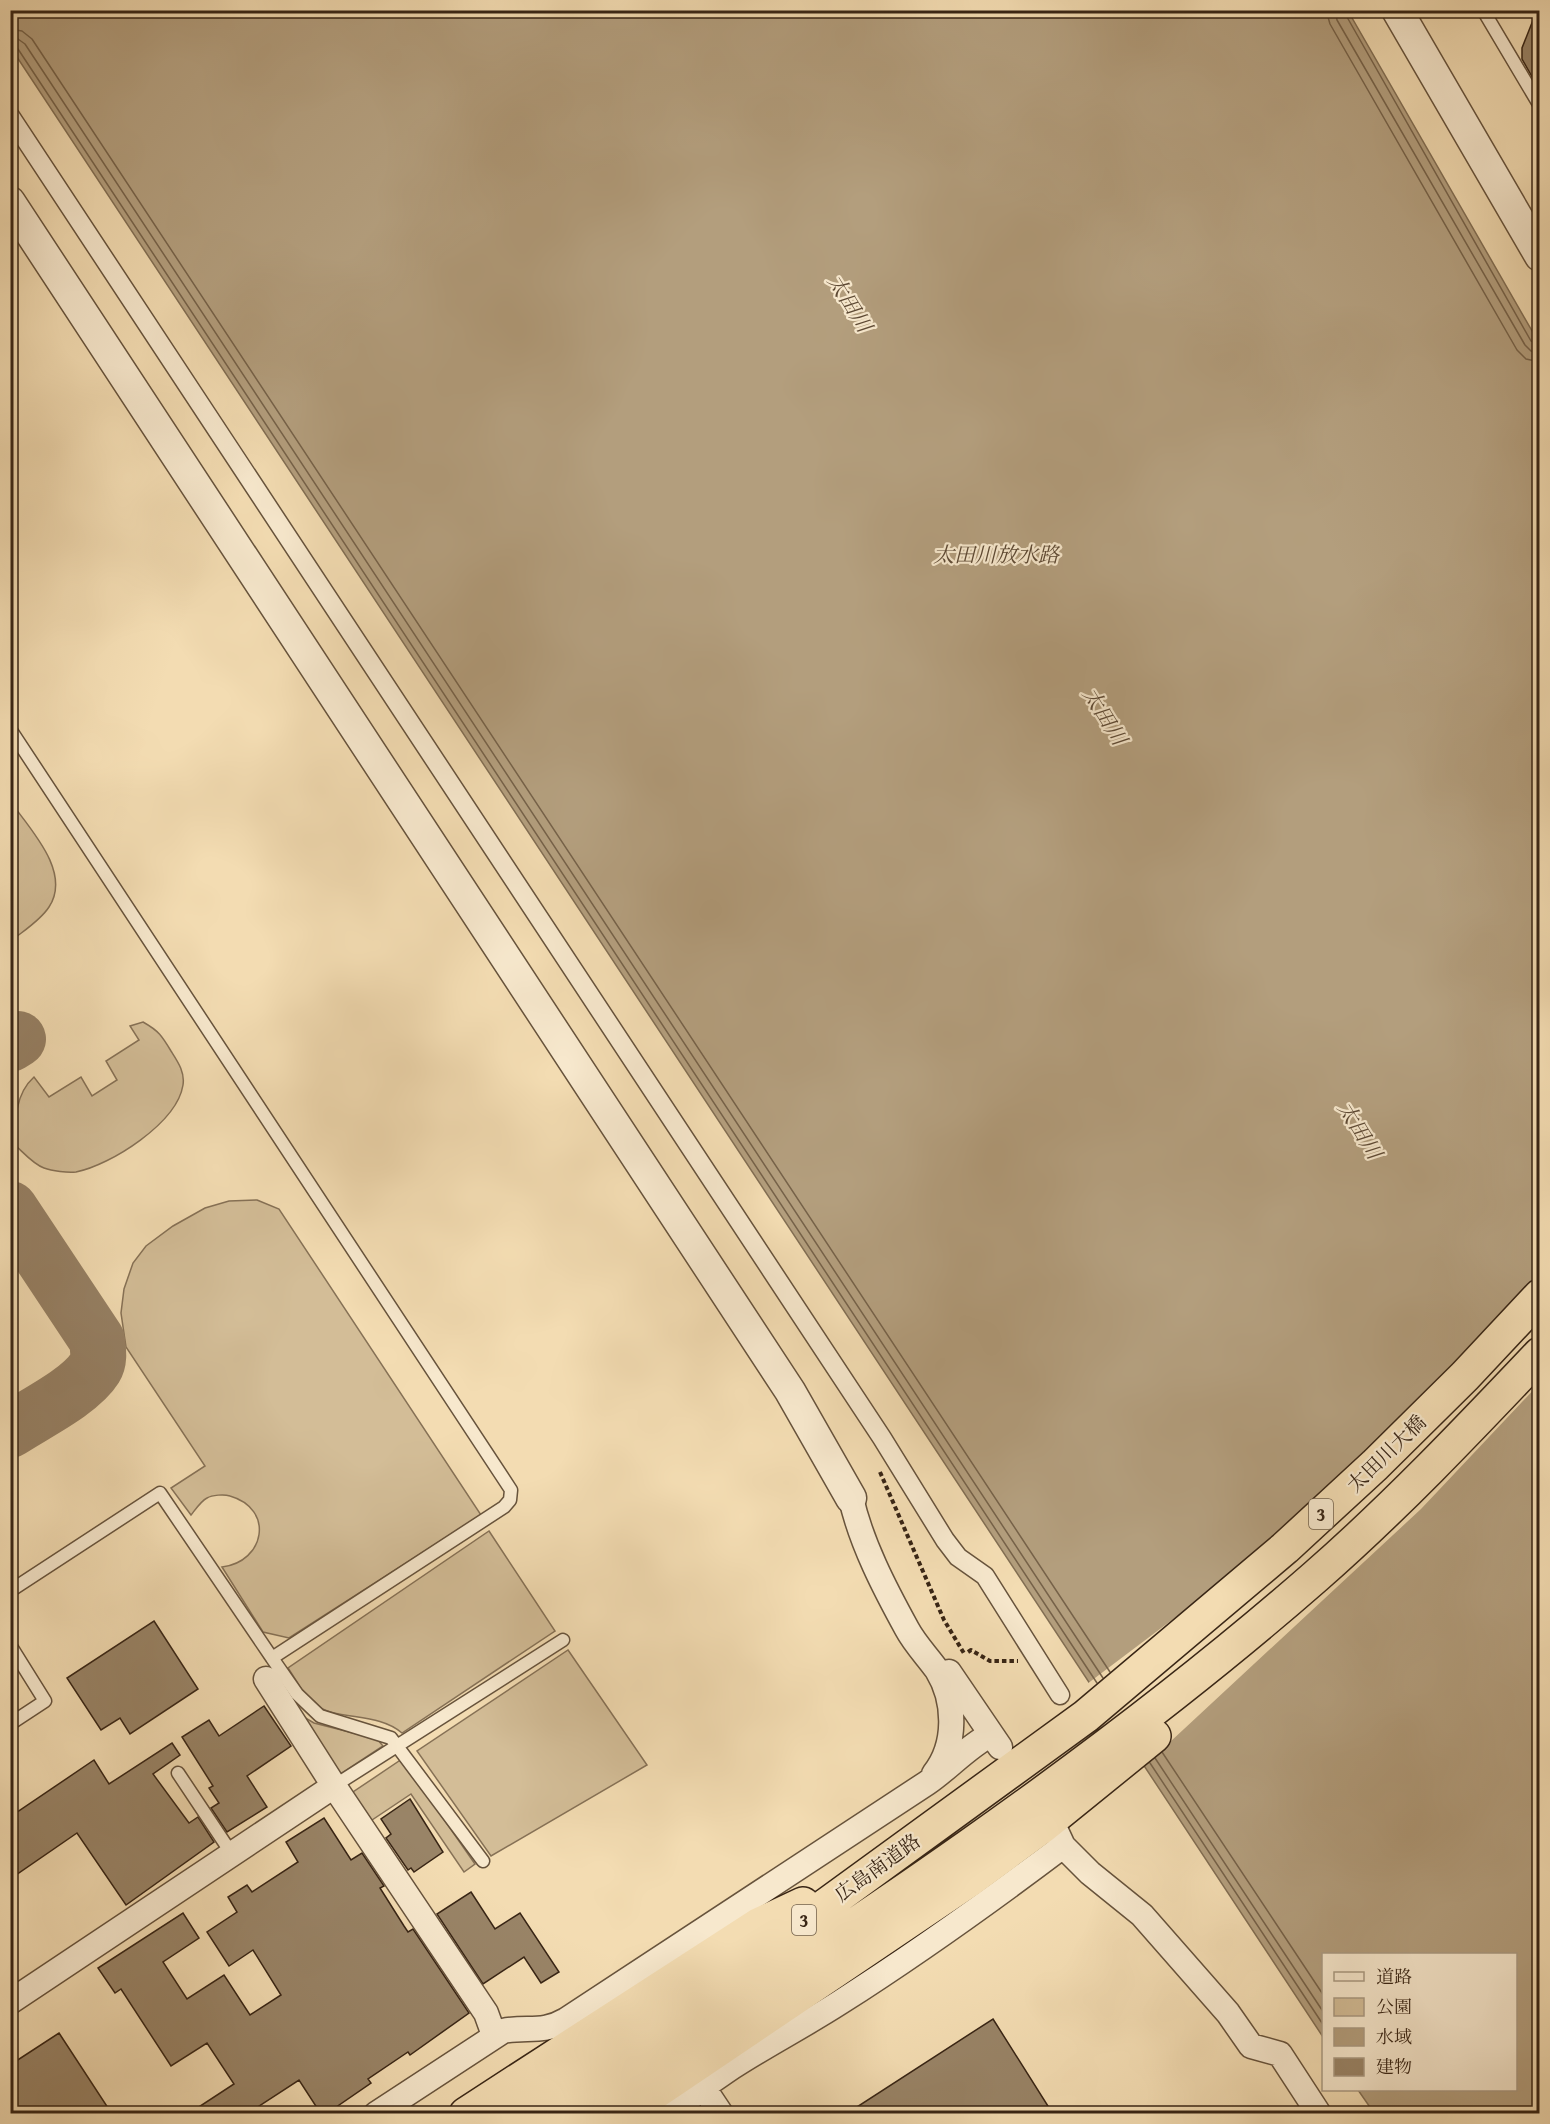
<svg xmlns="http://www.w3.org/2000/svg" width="1550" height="2124" viewBox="0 0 1550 2124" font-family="'Gentium Book Plus','Noto Serif JP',serif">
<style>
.green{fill:#d3bd97;stroke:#867156;stroke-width:1.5}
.water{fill:#b39e7d;stroke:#826e53;stroke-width:1.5}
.pier{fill:#f3dcb2}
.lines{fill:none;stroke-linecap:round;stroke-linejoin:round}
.shore{stroke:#766249;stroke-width:1.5}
.taxiway{stroke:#968064;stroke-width:56}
.building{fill:#998467;stroke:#382515;stroke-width:1.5}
.service-casing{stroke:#67533c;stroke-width:15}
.pedestrian-casing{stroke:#67533c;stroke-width:21}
.minor-casing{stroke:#67533c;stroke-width:27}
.tertiary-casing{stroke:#67533c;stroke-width:33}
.motorway-casing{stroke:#382515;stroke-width:36}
.path{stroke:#382515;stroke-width:4;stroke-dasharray:4.5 3;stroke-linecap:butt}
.service{stroke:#f7e8cd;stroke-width:12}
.pedestrian{stroke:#f7e8cd;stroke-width:18}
.minor{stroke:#f7e8cd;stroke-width:24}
.tertiary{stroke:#f7e8cd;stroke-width:30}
.motorway{stroke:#f3dcb2;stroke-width:33}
.labels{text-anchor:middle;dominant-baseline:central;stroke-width:4.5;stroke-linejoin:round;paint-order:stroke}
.shield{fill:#f7e8cd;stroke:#71604c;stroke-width:1.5}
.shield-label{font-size:18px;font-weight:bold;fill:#382515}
.street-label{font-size:20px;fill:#382515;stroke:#f7e8cd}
.water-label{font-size:21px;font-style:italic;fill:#5d4934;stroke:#f7e8cd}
</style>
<rect width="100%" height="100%" fill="#f3dcb2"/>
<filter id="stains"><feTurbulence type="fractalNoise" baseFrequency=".00333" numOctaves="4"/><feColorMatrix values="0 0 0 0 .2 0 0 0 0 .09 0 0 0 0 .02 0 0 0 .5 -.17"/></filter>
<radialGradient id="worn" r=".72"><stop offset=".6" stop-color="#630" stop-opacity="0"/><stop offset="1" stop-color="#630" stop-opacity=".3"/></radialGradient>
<path class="green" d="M10 801C30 829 72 872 49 907 40 921 23 931 11 941Z
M143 1022C159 1031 162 1036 171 1051 178 1062 185 1072 183 1085 177 1123 111 1165 76 1172 68 1173 52 1171 44 1168 33 1164 23 1152 15 1145 15 1120 15 1094 34 1077L49 1097 81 1077 92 1096 117 1080 106 1061 139 1040 130 1026Z
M257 1200 279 1209 481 1515 289 1638 263 1632 222 1567C265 1562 275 1509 230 1496 224 1494 212 1495 207 1498 201 1501 195 1510 191 1515L171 1488 205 1466 126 1347 121 1313 124 1289 133 1263 146 1246 173 1226 205 1208 229 1201Z
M489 1531 555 1631 402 1733C377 1711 336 1722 313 1703 303 1694 295 1678 288 1668Z
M568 1650 647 1765 491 1856 417 1751Z
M302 1716 314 1723 377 1739 383 1746 339 1775Z
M402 1759 475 1864 464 1872 411 1794 369 1822 350 1794Z"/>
<path class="water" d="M10 11H1348L1539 343V2113H1374L1358 2090H1516V1954H1324L1323 2037 11 48Z"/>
<path class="pier" d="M1539 1280V1384L1421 1509 1142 1768 1087 1684 1282 1537Z"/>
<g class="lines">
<path class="shore" d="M1326 10 1330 24 1517 350 1526 359 1540 362
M1335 10 1337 20 1525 345 1531 351 1540 353
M1343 10 1531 341 1540 345
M10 29 22 31 32 39 1110 1672
M10 38 18 39 25 44 1103 1678
M10 45 18 49 1097 1683
M1162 1752 1324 1996
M1155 1758 1324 2013
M1150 1763 1324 2026"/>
<path class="taxiway" d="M10 1044 18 1039
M10 1209 97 1340C98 1350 100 1360 95 1368 80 1392 34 1414 10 1430"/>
</g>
<path class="building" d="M1537 10H1539V89L1522 59V48Z
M154 1621 198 1689 130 1734 120 1718 101 1730 67 1678Z
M264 1706 291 1746 247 1776 267 1807 227 1832 211 1808 219 1803 209 1788 213 1786 182 1737 209 1720 219 1736Z
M172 1743 180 1755 153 1774 189 1823 198 1817 214 1842 126 1905 77 1833 10 1879V1817L94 1760 109 1784Z
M410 1799 443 1852 414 1872 411 1868 408 1870 386 1838 391 1834 381 1819Z
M324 1818 351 1860 362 1853 384 1886 380 1888 404 1926 408 1932 413 1929 469 2013 410 2055 408 2052 368 2079 371 2083 326 2114H321L299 2080 247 2114H188L234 2084 207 2043 171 2066 121 1989 115 1993 98 1968 183 1913 199 1938 163 1962 187 1999 224 1975 250 2015 281 1995 253 1950 229 1966 207 1932 237 1912 228 1897 247 1885 252 1892 298 1862 286 1842Z
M471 1892 495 1929 520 1913 559 1972 541 1983 524 1957 483 1984 437 1914Z
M993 2019 1053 2114H846Z
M59 2033 112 2114H10V2065Z"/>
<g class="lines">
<defs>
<path id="service" d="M1483 10 1540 106
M10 729 511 1490 510 1500 504 1507 272 1658 160 1493 10 1591
M10 1645 45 1701 10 1724
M272 1658 297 1694 320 1716 391 1738 483 1861
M178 1773 232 1854
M334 1786 563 1640"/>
<path id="pedestrian" d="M10 116 882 1438 945 1540 958 1557 985 1576 1060 1695"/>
<path id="minor" d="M851 1498C861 1543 885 1589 907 1629 915 1644 927 1656 937 1670 956 1701 957 1745 934 1774
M949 1672 1000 1747
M266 1679 334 1786
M1063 1846 1090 1873 1142 1915 1228 2013 1251 2046 1280 2054 1319 2114
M10 2002 334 1786 486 2013 494 2035
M703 2087 721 2114
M376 2114 503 2031C528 2026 542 2034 566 2020L927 1783C949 1768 967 1747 990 1735
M672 2114C720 2067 783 2039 839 2003 916 1954 990 1901 1063 1846L1057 1833"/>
<path id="tertiary" d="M1397 10 1540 256
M10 202 790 1391 851 1498"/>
<path id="motorway" d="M466 2114 758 1925 803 1904
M515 2114 767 1948 1086 1716 1285 1548 1375 1465 1465 1376 1540 1296
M568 2114C825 1946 1083 1780 1315 1577 1394 1508 1467 1431 1540 1354
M623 2114 971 1879 1043 1826 1154 1736"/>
</defs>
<use href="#service" class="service-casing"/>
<use href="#pedestrian" class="pedestrian-casing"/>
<use href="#minor" class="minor-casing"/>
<use href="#tertiary" class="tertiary-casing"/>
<use href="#motorway" class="motorway-casing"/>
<path class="path" d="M880 1472 944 1620 965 1655
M968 1652 971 1650 990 1661H1018"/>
<use href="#service" class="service"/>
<use href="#pedestrian" class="pedestrian"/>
<use href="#minor" class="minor"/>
<use href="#tertiary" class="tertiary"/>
<use href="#motorway" class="motorway"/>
</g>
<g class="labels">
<g class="shield">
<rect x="1309" y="1499" width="24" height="30" rx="4.5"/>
<rect x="792" y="1905" width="24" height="30" rx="4.5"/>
</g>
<g class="shield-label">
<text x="1321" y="1514">3</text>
<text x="804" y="1920">3</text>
</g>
<g class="street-label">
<text transform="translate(1386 1453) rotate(-44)">太田川大橋</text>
<text transform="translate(877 1867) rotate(-36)">広島南道路</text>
</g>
<g class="water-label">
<text transform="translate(850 303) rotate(58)">太田川</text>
<text x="996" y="554">太田川放水路</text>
<text transform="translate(1105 716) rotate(58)">太田川</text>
<text transform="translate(1360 1130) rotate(58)">太田川</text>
</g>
</g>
<rect width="1550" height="2124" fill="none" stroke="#f3dcb2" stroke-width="36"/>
<rect x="12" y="12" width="1526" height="2100" fill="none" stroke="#382515" stroke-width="3"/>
<rect x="18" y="18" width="1514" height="2088" fill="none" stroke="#382515" stroke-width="1.5"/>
<rect x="1322" y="1953" width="195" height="138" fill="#f7e8cd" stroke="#ab9a83" stroke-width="1.5"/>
<rect x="1334" y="1972" width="30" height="9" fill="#f7e8cd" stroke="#ab9a83" stroke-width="1.5"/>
<text x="1376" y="1983" font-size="18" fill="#382515">道路</text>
<rect x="1334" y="1998" width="30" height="18" fill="#d3bd97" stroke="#ab9a83" stroke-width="1.5"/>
<text x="1376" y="2013" font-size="18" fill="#382515">公園</text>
<rect x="1334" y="2028" width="30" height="18" fill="#b39e7d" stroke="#ab9a83" stroke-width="1.5"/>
<text x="1376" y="2043" font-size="18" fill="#382515">水域</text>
<rect x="1334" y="2058" width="30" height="18" fill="#998467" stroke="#ab9a83" stroke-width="1.5"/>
<text x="1376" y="2073" font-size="18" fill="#382515">建物</text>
<rect width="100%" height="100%" filter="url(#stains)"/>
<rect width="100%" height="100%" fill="url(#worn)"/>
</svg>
